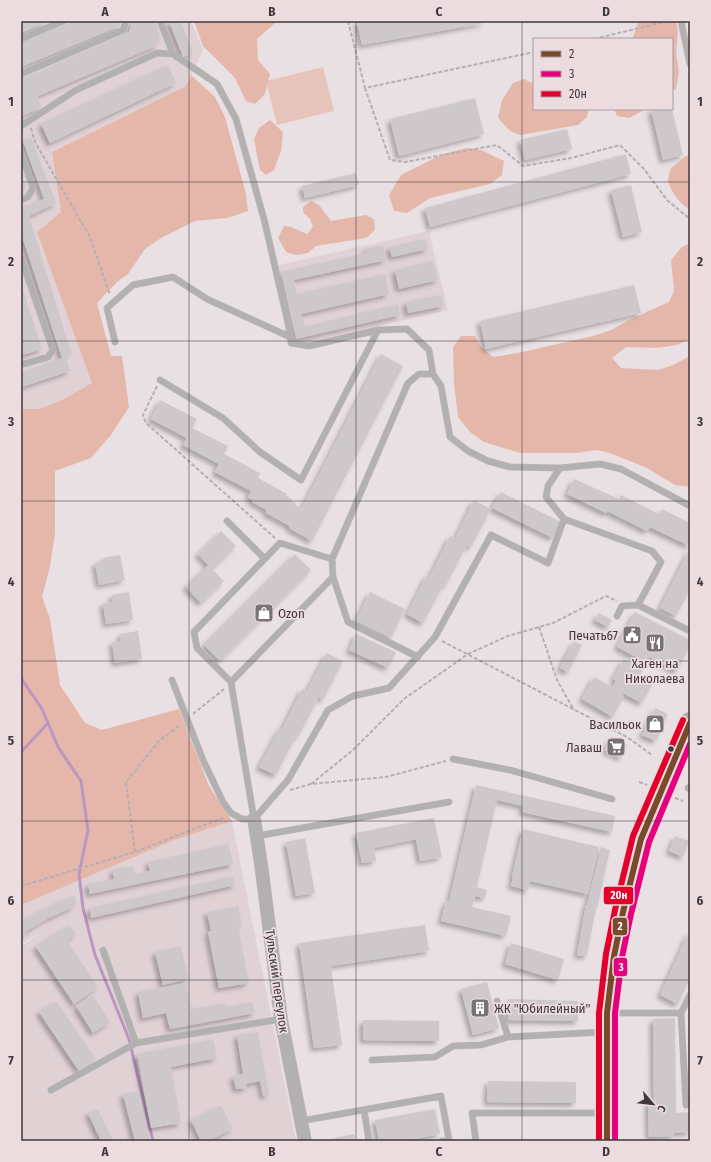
<svg xmlns="http://www.w3.org/2000/svg" width="711" height="1162" viewBox="0 0 711 1162" font-family="'Fira Sans Condensed',sans-serif">
<style>
.built{fill:#e0d1d5}
.green{fill:#e6c3bb}
.forest{fill:#e5b7ab}
.lines{fill:none;stroke-linecap:round;stroke-linejoin:round}
.stream{stroke:#ba96c0;stroke-width:3}
.building{fill:#cec8ca;filter:url(#shadow)}
.service-casing{stroke:#c2bcbe;stroke-width:7}
.minor-casing{stroke:#c2bcbe;stroke-width:14}
.primary-casing{stroke:#c2bcbe;stroke-width:22}
.path{stroke:#b4b0b1;stroke-width:2;stroke-dasharray:4 2;stroke-linecap:butt}
.service{stroke:#b3b0b0;stroke-width:6}
.minor{stroke:#b3b0b0;stroke-width:13}
.primary{stroke:#ada9aa;stroke-width:21}
.bus-1-casing{stroke:#ecdce0;stroke-width:9}
.bus-2-casing{stroke:#ecdce0;stroke-width:9}
.bus-3-casing{stroke:#ecdce0;stroke-width:9}
.bus-1{stroke:#7a4b2a;stroke-width:6}
.bus-2{stroke:#e5007d;stroke-width:6}
.bus-3{stroke:#e4002b;stroke-width:6}
.grid{fill:none;stroke:#3f393a;stroke-width:1;stroke-opacity:0.55}
.bus-dot{fill:#3f393a;stroke:#ecdce0;stroke-width:1.5}
.labels{text-anchor:middle;dominant-baseline:central;stroke-width:3.5;stroke-linejoin:round;paint-order:stroke}
.poi-label{font-size:13px;fill:#3f393a;stroke:#ecdce0;text-anchor:end}
.street-label{font-size:13px;fill:#3f393a;stroke:#ecdce0}
.line-badge{stroke:#ecdce0;stroke-width:1.5}
.badge-label{font-size:11px;text-anchor:middle;font-weight:bold;fill:#fff}
.neatline{fill:none;stroke:#3f393a;stroke-width:1.5}
.grid-label{font-size:13px;text-anchor:middle;font-weight:bold;fill:#3f393a}
</style>
<defs>
<filter id="shadow"><feDropShadow dx="-3.5" dy="3.5" stdDeviation="2" flood-color="#0004"/></filter>
</defs>
<rect width="100%" height="100%" fill="#e8e0e2"/>
<path class="built" d="M21 21H191L203 50 186 86 52 152 61 212 37 232 93 383 62 400 39 409H21Z
M429 231 448 310 310 342 294 341 280 277 279 265Z
M232 821 296 1141H21V946L49 928 21 944V905L172 841Z"/>
<path class="green" d="M323 67 334 111 277 125 266 81Z"/>
<path class="forest" d="M194 21H286L275 23 257 39 258 60 270 74 265 94 255 104 246 101 235 78 203 46Z
M638 21H676L678 31 676 53 679 72 676 89 672 91V39H632L637 27Z
M191 75 215 97 225 117 246 194 248 211 228 218 195 221 161 238 145 249 128 274 117 282 97 303 111 356H122L129 407 111 435 91 458 55 471V533L50 567 42 597 50 619 60 685 85 723 102 730 179 709 209 786 232 821 172 841 21 905V409H39L62 400 92 383 37 232 61 212 52 152 186 86Z
M524 79 534 84V109H589L587 117 578 125 520 135 510 131 498 118 502 100 513 83Z
M614 109H646L629 118 617 116Z
M270 120 283 132 281 151 274 170 266 175 260 170 254 139 259 128Z
M467 148 481 150 504 161 502 175 490 184 430 198 407 213 394 211 389 195 401 175 443 154Z
M690 155V209C682 207 670 190 668 181 668 177 670 172 671 168L686 156Z
M311 201 319 205 331 221 366 215 374 219 375 230 366 238 316 246 308 253 296 255 286 252 278 238 284 226 291 227 307 234 313 227 310 219 303 212V207Z
M690 243V339L677 345 657 348 626 347 612 358 621 368 658 370 673 365 690 356V487L675 485 647 468 610 453 596 450 576 453H520L484 442 470 432 458 417 454 384 453 347 461 336H475L480 346 493 357 518 353 593 336 611 330 629 320 669 302 674 291 671 260 682 247Z"/>
<g class="lines">
<path class="stream" d="M21 678 42 709 58 747 81 781 88 830 79 874 83 908 95 955 129 1039 153 1141
M21 752 48 723"/>
</g>
<path class="building" d="M21 21H49L21 33Z
M74 21H118L120 26 21 67V43Z
M133 21H155L160 35 156 46 38 96 41 107 21 117V80L129 32Z
M169 21H181L193 53 183 57Z
M357 21H484V23L362 45Z
M168 65 176 83 50 143 41 124Z
M475 98 484 134 399 156 390 119Z
M651 109H672L683 155 663 160Z
M567 129 572 149 525 160 520 140Z
M31 137 56 203 29 216 71 353 66 357 70 371 22 387 21 373 62 358 21 233V208L44 199 23 141Z
M626 154 631 174 430 227 425 208Z
M356 173 359 185 305 198 302 186Z
M21 175 26 187 21 189Z
M631 185 642 232 623 237 611 190Z
M426 239 428 249 392 257 389 247Z
M383 245 386 260 294 280 297 294 385 274 389 294 301 314 305 327 398 304 400 315 296 339 281 272 367 253 366 249Z
M433 261 438 280 399 289 395 270Z
M21 284 42 349 23 355 21 350Z
M634 285 641 313 486 349 480 321Z
M441 295 444 306 408 313 406 302Z
M381 354 403 366 312 541 289 528 290 526 266 513 267 510 252 502 253 500 248 497 251 491 215 472 219 464 183 445 187 438 151 419 160 400 197 419 192 428 228 446 224 454 260 473 258 478 287 494 286 496 292 499 291 501 296 503 295 505 302 508Z
M574 479 619 499 621 495 659 514 662 509 690 523V546L650 527 647 531 607 511 606 513 567 494Z
M501 492 561 522 553 538 492 508Z
M474 500 491 509 471 547 467 545 446 585 444 584 423 623 407 614 427 575 430 576 450 536 455 539Z
M221 531 236 546 212 569 224 581 201 603 186 587 208 565 198 554Z
M690 548V589L676 616 660 608Z
M295 554 311 570 220 661 204 645Z
M120 555 125 580 99 585 95 563 103 561V558Z
M129 592 133 620 106 624 103 603 113 602 112 595Z
M370 592 405 609 391 638 356 621Z
M635 612 690 640V646L677 671 649 657 646 662 617 647Z
M599 613 612 620 608 627 595 620Z
M138 631 142 659 115 663 112 642 121 641 120 634Z
M356 634 396 652 388 668 349 650Z
M574 641 582 645 568 672 560 668Z
M327 653 343 661 323 700 319 697 298 737 296 736 276 775 259 767 280 728 282 729 302 689 307 691Z
M624 659 643 669 640 675 653 682 642 703 623 693 622 695 624 696 613 717 582 699 594 677 613 687 616 680 613 679Z
M655 708 668 714 656 741 642 735Z
M612 737 627 744 621 758 605 750Z
M476 785 615 816 612 832 522 812 523 806 497 800 477 887 487 890 485 898 475 896 472 907 511 916 506 936 441 921 446 901 449 902Z
M434 818 442 857 420 861 416 839 374 848 376 861 362 863 356 833Z
M523 829 599 847 588 894 530 881 528 890 511 886 513 877H512Z
M675 836 689 841 683 857 669 851Z
M305 838 315 893 296 896 286 842Z
M228 844 233 864 90 894 88 884 114 879 113 870 133 866 135 874 150 871 148 862Z
M601 847 610 850 597 908H596L587 956 577 955 586 905H587Z
M233 876 235 885 91 918 90 908Z
M72 896 75 897 76 904 72 905 73 907 47 919 25 932 26 934 21 937V924L23 923 21 921 42 910Z
M238 906 242 925 238 926 249 983 219 988 208 932 211 931 207 912Z
M70 925 76 934 67 941 98 987 74 1004 36 947Z
M425 925 429 951 331 966 342 1045 314 1048 299 943Z
M690 930V978L678 1004 660 995Z
M511 943 564 959 558 980 505 964Z
M181 946 188 979 163 985 155 952Z
M487 982 499 1028 473 1035 461 989Z
M186 983 191 1008 175 1012 225 1003 226 1007 252 1002 255 1013 170 1029 166 1013 143 1018 138 992Z
M93 995 110 1022 93 1033 76 1006Z
M508 999 578 1001V1021L508 1020Z
M56 1001 96 1059 79 1071 39 1012Z
M675 1018 676 1113 690 1112V1132L674 1133V1136L649 1137 648 1102H654L653 1019Z
M363 1020 439 1021V1041L363 1040Z
M258 1032 269 1095 263 1096 260 1081 246 1084 247 1088 236 1089 233 1076 243 1074 237 1035Z
M213 1039 217 1058 171 1067 181 1123 151 1128 137 1054Z
M488 1081 576 1082V1103L487 1102Z
M138 1091 150 1141H135L123 1094Z
M221 1105 233 1129 208 1141H201L191 1120Z
M98 1109 113 1141H101L88 1113Z
M435 1109 440 1134 405 1141H379L375 1120Z
M354 1134 355 1141H336L335 1138Z"/>
<g class="lines">
<defs>
<path id="service" d="M681 21 690 64
M21 39 63 21
M173 54 217 84 236 119 264 219 288 323 291 343 309 346 378 330 407 329 429 350 433 374 441 386 450 437 468 451 488 461 510 467 560 468 600 464 621 469 690 506
M21 74 123 30 126 21
M21 126 76 90 157 53 173 54 160 21
M21 152 33 188 28 197 21 200
M21 258 53 350 48 357 24 364 21 363
M115 342 107 308 133 285 173 277 207 299 290 337
M160 380 223 418 260 452 301 480 378 330
M564 519 652 551 661 562 638 605 690 631
M227 521 265 559
M333 577 348 622 418 657
M617 616 622 606 638 605
M172 680 203 760 223 802 231 813 242 819H254
M231 682 197 648 194 632 280 543 332 559
M453 759 510 770 612 799
M688 788 690 789
M254 819 288 780 328 710 353 696 389 688 435 637 491 535 548 563 564 519 546 497 548 486 560 468
M254 819 231 682 333 577 332 559 408 383 419 374H433
M257 836 449 802
M103 950 136 1043
M497 1001 508 1037
M611 1013H681L686 1105 690 1104
M681 1013 690 995
M372 1060 435 1057 453 1046 481 1045 508 1037 603 1032
M51 1090 136 1043 281 1019
M364 1110 369 1141
M301 1121 441 1096 449 1140 442 1141
M476 1141 472 1113H604"/>
<path id="minor" d="M254 819 261 864 281 1019 305 1141"/>
<path id="primary" d="M607 1141V1013L614 956 623 912 641 839 690 723"/>
</defs>
<use href="#service" class="service-casing"/>
<use href="#minor" class="minor-casing"/>
<use href="#primary" class="primary-casing"/>
<path class="path" d="M348 21 365 88 534 52
M594 39 668 21
M365 88 390 160 405 162 497 145 523 166 571 158 620 145 644 169 667 200 690 219
M31 128 35 142 90 237 110 295
M157 386 143 415 146 423 275 538
M539 627 557 680 574 710
M442 641 627 737 652 755
M193 714 224 689
M639 782 647 785
M311 784 353 750 404 699 468 654 508 636 553 623 606 596 617 601
M290 790 311 784 386 777 446 761
M675 798 683 801
M135 852 126 782 159 741 180 725
M21 886 135 852 225 817"/>
<use href="#service" class="service"/>
<use href="#minor" class="minor"/>
<use href="#primary" class="primary"/>
<defs>
<path id="bus-1" d="M607 1141V1013L614 956 623 912 641 839 690 723"/>
<path id="bus-2" d="M615 1141V1013L622 957 631 914 649 842 690 744"/>
<path id="bus-3" d="M599 1141V1013L606 954 615 910 633 836 683 720"/>
</defs>
<use href="#bus-1" class="bus-1-casing"/>
<use href="#bus-2" class="bus-2-casing"/>
<use href="#bus-3" class="bus-3-casing"/>
<use href="#bus-1" class="bus-1"/>
<use href="#bus-2" class="bus-2"/>
<use href="#bus-3" class="bus-3"/>
</g>
<path class="grid" d="M189 21V1141M356 21V1141M522 21V1141M21 182H690M21 341H690M21 501H690M21 661H690M21 821H690M21 980H690"/>
<defs>
<symbol id="shop-square" viewBox="-11 -11 22 22"><rect x="-9" y="-9" width="18" height="18" rx="4" fill="#7a7375" stroke="#ecdce0"/><path d="M-5-2.5h2.3a2.7 3.5 0 0 1 5.4 0H5L5.5 6h-11ZM-1.5-2.5h3a1.5 2.3 0 0 0-3 0Z" fill="#fff"/></symbol>
<symbol id="civic-square" viewBox="-11 -11 22 22"><rect x="-9" y="-9" width="18" height="18" rx="4" fill="#7a7375" stroke="#ecdce0"/><path d="M-.6-6.5H3V-4.5H.6V-3L4-1V1h2V6H-6V1h2V-1L-.6-3ZM-1.2 2.5V6h2.4V2.5Z" fill="#fff"/></symbol>
<symbol id="restaurant-square" viewBox="-11 -11 22 22"><rect x="-9" y="-9" width="18" height="18" rx="4" fill="#7a7375" stroke="#ecdce0"/><path d="M-5-6h1v4h1v-4h1v4h1v-4h1v5L-1.5 .5V6h-2V.5L-5-1ZM5-6V6H3V1.5H1.5Q1.5-4 5-6Z" fill="#fff"/></symbol>
<symbol id="supermarket-square" viewBox="-11 -11 22 22"><rect x="-9" y="-9" width="18" height="18" rx="4" fill="#7a7375" stroke="#ecdce0"/><path d="M-6-5.5h2.5l.6 2H6L4.5 2H-2.5L-4.4-4H-6ZM-1.5 3.2a1.3 1.3 0 1 0 .1 0ZM3 3.2a1.3 1.3 0 1 0 .1 0Z" fill="#fff"/></symbol>
<symbol id="building-square" viewBox="-11 -11 22 22"><rect x="-9" y="-9" width="18" height="18" rx="4" fill="#7a7375" stroke="#ecdce0"/><path d="M-4-6H4V6H1V3H-1V6H-4ZM-2.5-4.3h1.7v1.8h-1.7ZM.8-4.3h1.7v1.8H.8ZM-2.5-1h1.7V.8h-1.7ZM.8-1h1.7V.8H.8Z" fill="#fff"/></symbol>
</defs>
<g fill-rule="evenodd">
<use href="#shop-square" x="253" y="602" width="22" height="22"/>
<use href="#civic-square" x="621" y="624" width="22" height="22"/>
<use href="#restaurant-square" x="644" y="632" width="22" height="22"/>
<use href="#shop-square" x="644" y="713" width="22" height="22"/>
<use href="#supermarket-square" x="605" y="736" width="22" height="22"/>
<use href="#building-square" x="469" y="997" width="22" height="22"/>
</g>
<circle class="bus-dot" cx="671" cy="749" r="3.5"/>
<g class="labels">
<g class="poi-label">
<text x="278" y="613" text-anchor="start">Ozon</text>
<text x="618" y="635">Печать67</text>
<text x="655" y="663" text-anchor="middle">Хаген на<tspan x="655" dy="15">Николаева</tspan></text>
<text x="641" y="724">Васильок</text>
<text x="602" y="747">Лаваш</text>
<text x="494" y="1008" text-anchor="start">ЖК "Юбилейный"</text>
</g>
<g class="street-label">
<text transform="translate(277 981) rotate(82)">Тульский переулок</text>
</g>
</g>
<g class="line-badge">
<rect x="603" y="886" width="31" height="19" rx="4" fill="#e4002b"/>
<rect x="612" y="917" width="16" height="19" rx="4" fill="#7a4b2a"/>
<rect x="613" y="957" width="15" height="20" rx="4" fill="#e5007d"/>
</g>
<g class="badge-label">
<text x="619" y="899">20н</text>
<text x="620" y="930">2</text>
<text x="621" y="971">3</text>
</g>
<rect width="711" height="1162" fill="none" stroke="#ecdce0" stroke-width="44"/>
<rect x="533" y="38" width="140" height="72" fill="#ecdce0" stroke="#a79b9e"/>
<rect x="541" y="51" width="20" height="6" fill="#7a4b2a" stroke="#a79b9e"/>
<text x="569" y="58" font-size="12" fill="#3f393a">2</text>
<rect x="541" y="71" width="20" height="6" fill="#e5007d" stroke="#a79b9e"/>
<text x="569" y="78" font-size="12" fill="#3f393a">3</text>
<rect x="541" y="91" width="20" height="6" fill="#e4002b" stroke="#a79b9e"/>
<text x="569" y="98" font-size="12" fill="#3f393a">20н</text>
<g transform="translate(653 1104) rotate(118)" stroke="#ecdce0" stroke-width="3" paint-order="stroke">
<path d="M0-3L7 15L0 10L-7 15Z" fill="#3f393a"/>
<text y="-6" font-size="11" font-weight="bold" text-anchor="middle" fill="#3f393a">С</text>
</g>
<rect x="22" y="22" width="667" height="1118" class="neatline"/>
<g class="grid-label">
<text x="105" y="16">A</text>
<text x="272" y="16">B</text>
<text x="439" y="16">C</text>
<text x="606" y="16">D</text>
<text x="11" y="106">1</text>
<text x="700" y="106">1</text>
<text x="11" y="266">2</text>
<text x="700" y="266">2</text>
<text x="11" y="426">3</text>
<text x="700" y="426">3</text>
<text x="11" y="586">4</text>
<text x="700" y="586">4</text>
<text x="11" y="745">5</text>
<text x="700" y="745">5</text>
<text x="11" y="905">6</text>
<text x="700" y="905">6</text>
<text x="11" y="1065">7</text>
<text x="700" y="1065">7</text>
<text x="105" y="1156">A</text>
<text x="272" y="1156">B</text>
<text x="439" y="1156">C</text>
<text x="606" y="1156">D</text>
</g>
</svg>
